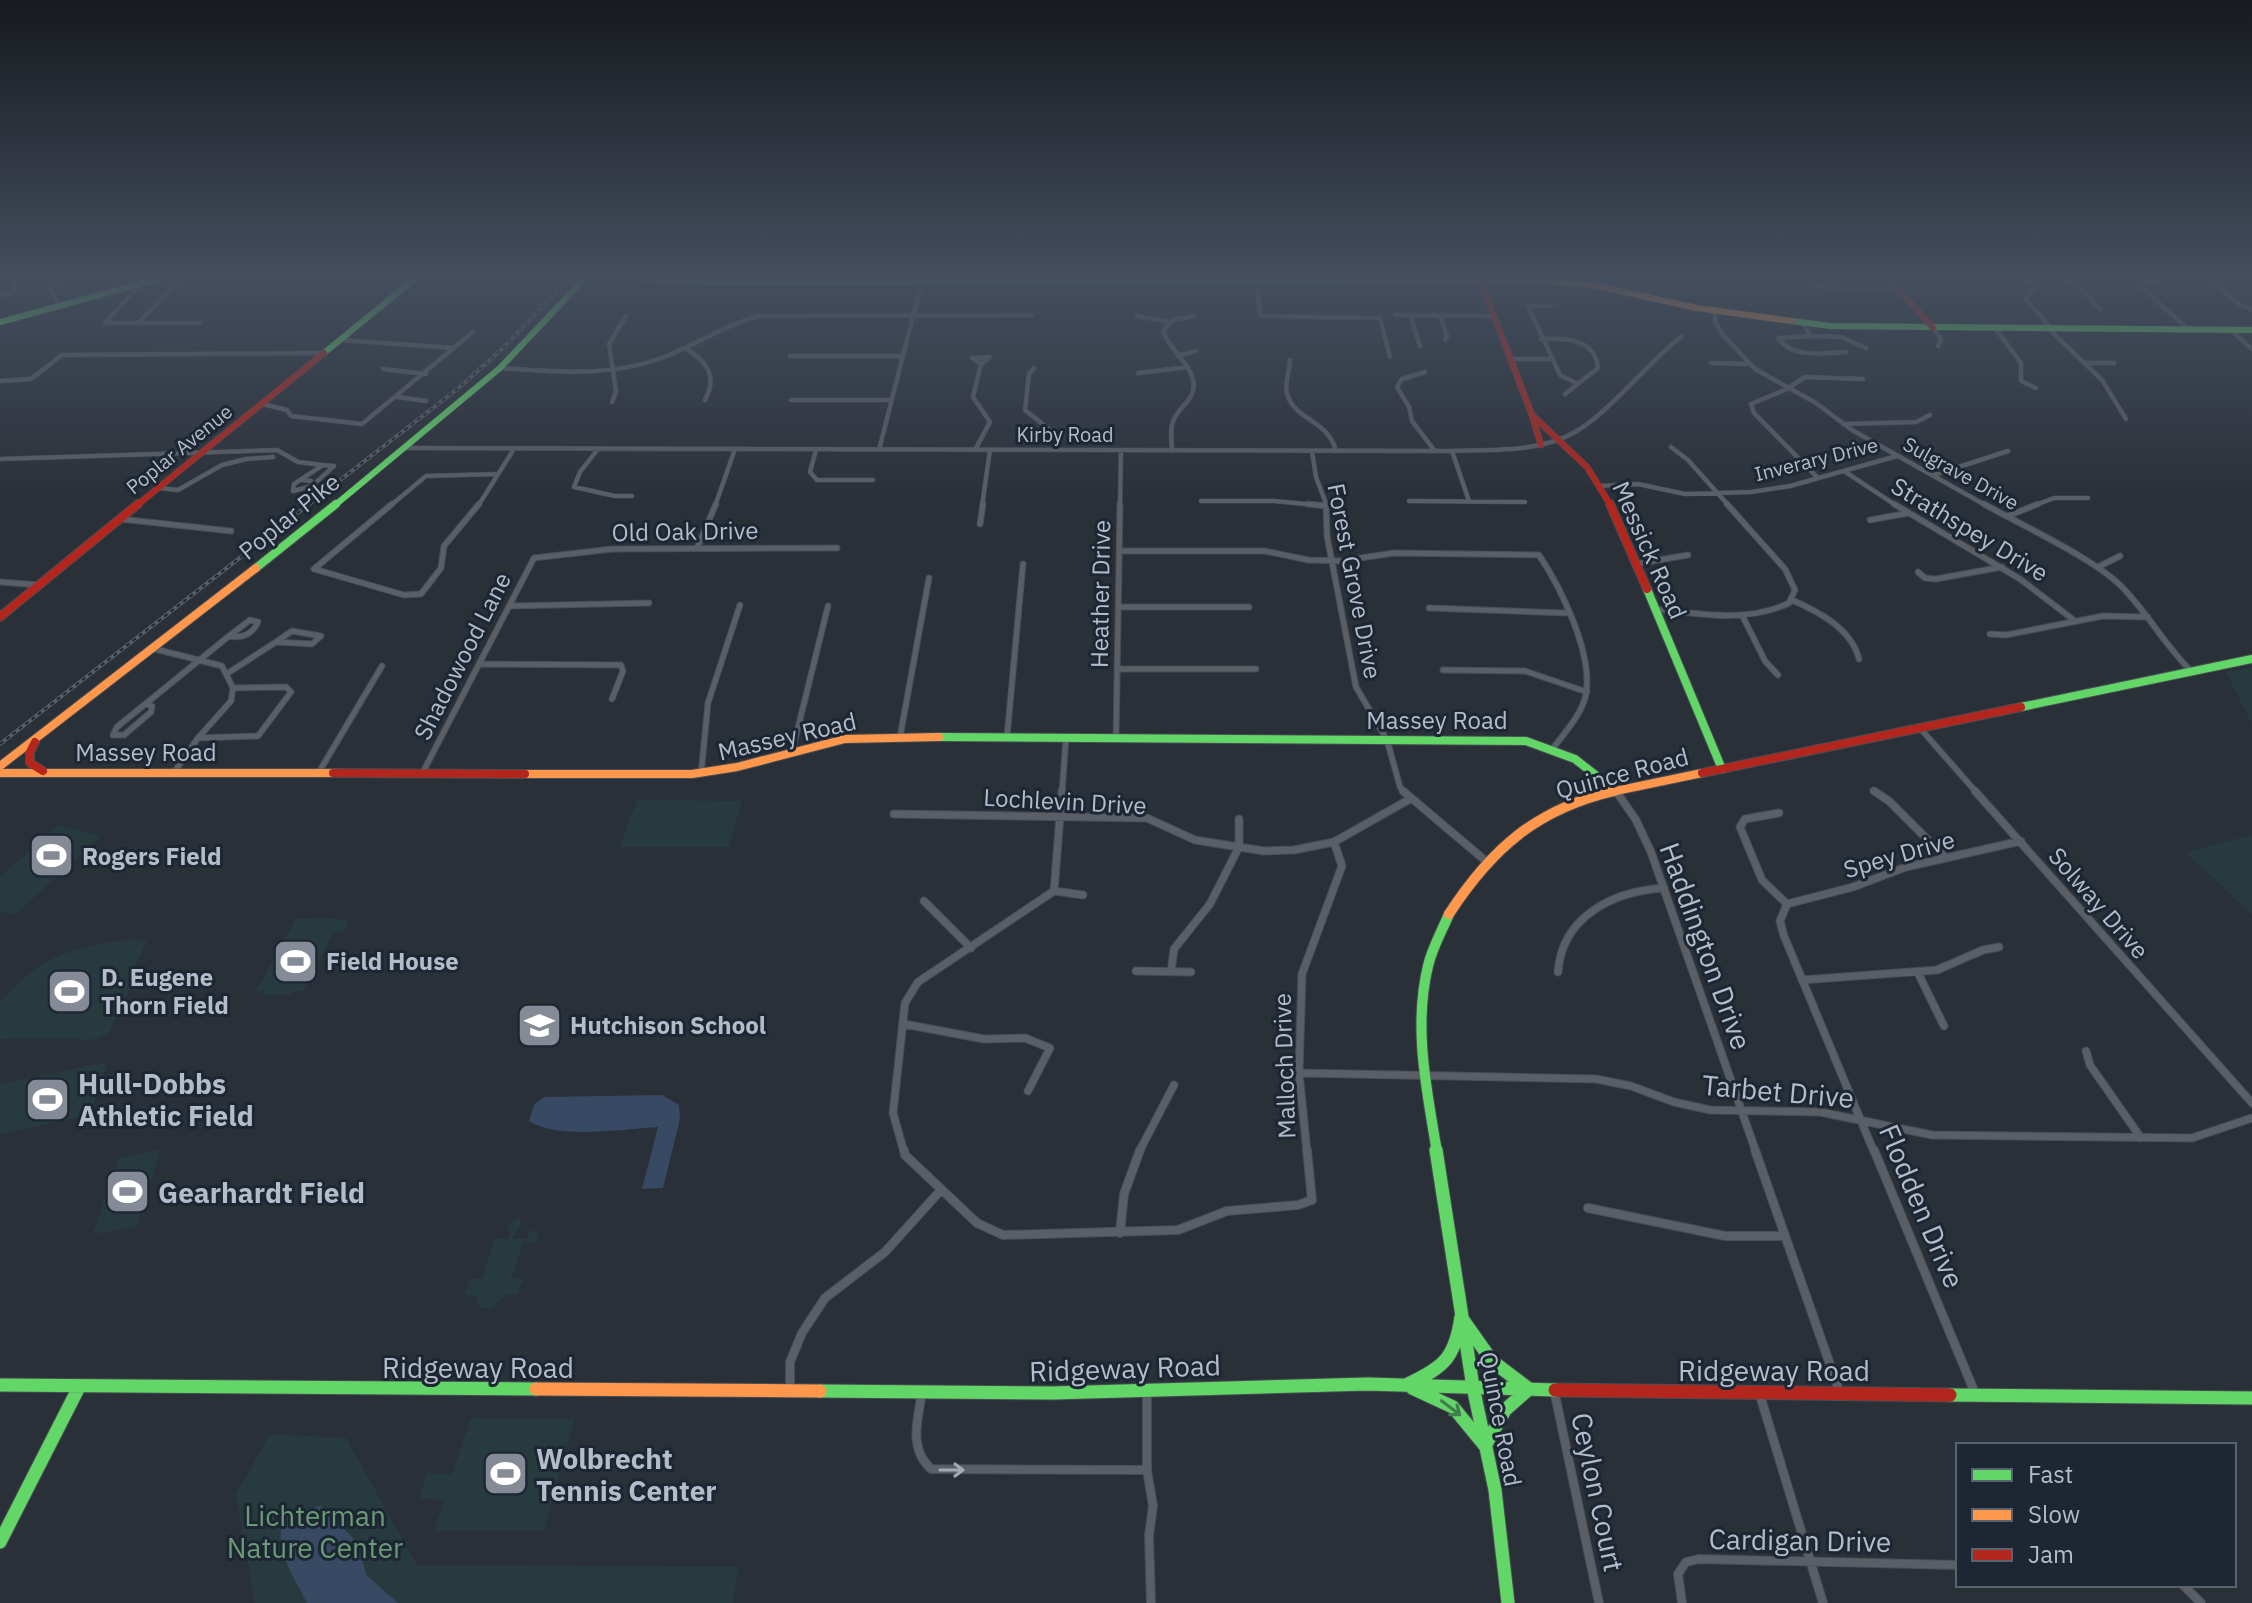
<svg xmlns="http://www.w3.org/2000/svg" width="2252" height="1603" viewBox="0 0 2252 1603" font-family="'IBM Plex Sans',sans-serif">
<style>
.green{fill:#273a3e}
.water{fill:#384963}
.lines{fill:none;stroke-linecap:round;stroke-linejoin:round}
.street-far3-casing{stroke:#484c53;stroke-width:5}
.street-far2-casing{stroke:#484c53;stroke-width:7}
.street-far1-casing{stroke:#484c53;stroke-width:9}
.street-casing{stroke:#484c53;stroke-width:10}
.fast-far3-casing{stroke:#484c53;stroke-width:7}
.fast-far2-casing{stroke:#484c53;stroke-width:10}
.fast-far1-casing{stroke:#484c53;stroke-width:12}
.fast-casing{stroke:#484c53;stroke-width:15}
.slow-far3-casing{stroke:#484c53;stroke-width:7}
.slow-far2-casing{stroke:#484c53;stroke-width:10}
.slow-far1-casing{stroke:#484c53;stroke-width:12}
.slow-casing{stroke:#484c53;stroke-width:15}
.jam-far2-casing{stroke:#484c53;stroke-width:7}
.jam-far1-casing{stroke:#484c53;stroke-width:10}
.jam-casing{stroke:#484c53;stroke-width:15}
.street-far3{stroke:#5a5e66;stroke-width:4}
.street-far2{stroke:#5a5e66;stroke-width:5}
.street-far1{stroke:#5a5e66;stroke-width:7}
.street{stroke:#5a5e66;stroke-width:8}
.fast-far3{stroke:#63d668;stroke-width:6}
.fast-far2{stroke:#63d668;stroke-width:8}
.fast-far1{stroke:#63d668;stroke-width:10}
.fast{stroke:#63d668;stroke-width:13}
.slow-far3{stroke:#ff974d;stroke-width:6}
.slow-far2{stroke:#ff974d;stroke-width:8}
.slow-far1{stroke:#ff974d;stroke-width:10}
.slow{stroke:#ff974d;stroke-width:13}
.jam-far2{stroke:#b3261e;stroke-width:6}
.jam-far1{stroke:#b3261e;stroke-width:8}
.jam{stroke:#b3261e;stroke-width:13}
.rail-casing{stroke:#595d64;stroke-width:4}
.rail{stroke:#1d2633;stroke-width:2;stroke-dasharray:4;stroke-linecap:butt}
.oneway{stroke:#407e4e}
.oneway2{stroke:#a2a9b5}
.labels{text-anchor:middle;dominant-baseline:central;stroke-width:6;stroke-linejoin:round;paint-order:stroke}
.far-street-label{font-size:20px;fill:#b4bcc9;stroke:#1d2633}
.street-label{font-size:24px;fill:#b4bcc9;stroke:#1d2633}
.poi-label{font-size:24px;font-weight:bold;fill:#b4bcc9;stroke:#1d2633;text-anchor:start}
.near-street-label{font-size:28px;fill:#b4bcc9;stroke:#1d2633}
.near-poi-label{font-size:28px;font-weight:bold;fill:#b4bcc9;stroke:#1d2633;text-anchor:start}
.near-park-label{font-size:28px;fill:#6b9a76;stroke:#1d2633}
</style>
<rect width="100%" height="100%" fill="#2a3038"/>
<path class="green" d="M2252 667V724L2226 672Z
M637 800 742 801 729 847H620Z
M58 825 101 836 15 915 0 911V877Z
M2252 835V915L2188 854 2189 851Z
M325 918 348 920 347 923 349 924 342 932H334L303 991H294L291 995H263L265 991H256L296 919Z
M129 939 147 941 135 965 140 969 109 1033 96 1039 78 1041 79 1038 0 1039V1003C40 955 69 949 129 939Z
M107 1062 90 1115 0 1134V1084Z
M160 1150 137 1227 93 1234 119 1158Z
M518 1217 522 1223 512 1239H527L530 1231H539L536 1242 523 1243 511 1278 524 1279 518 1294 506 1295 492 1308H480L476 1295H465L470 1279H482L495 1239H508L511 1231 508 1230V1224Z
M471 1418 574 1419 544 1531H434L444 1500 420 1498 427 1474H452Z
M270 1434 346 1438 417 1565 738 1567 733 1603H255L236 1494Z"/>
<path class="water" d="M662 1095 679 1105 680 1119 663 1188 642 1189 658 1127C624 1129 558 1140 529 1121L534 1105 544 1097Z
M321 1506 359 1544 366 1575 398 1603H307C293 1574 271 1546 285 1514Z"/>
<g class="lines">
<defs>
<path id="street-far3" d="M136 277 138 287 105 323H200
M1256 277 1260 316 1380 318 1390 357
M2014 277 2036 285
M2044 277 2025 299 2051 328
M2060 277 2080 288 2100 309
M2130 277 2188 329
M2206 277 2240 305 2252 309
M2135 282H2159
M1810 285 1840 289H1898
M0 296 13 292 14 281 29 277
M59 306 49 287 67 281
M1551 306H1528L1560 375 1576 383
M1715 309V321L1722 334 1755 369 1816 403 1852 430 1987 506
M1395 315 1494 316
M1410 315 1420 346
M1137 316 1169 322
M1440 316 1447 336 1445 340
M138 323 183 277
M1803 324 1811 336 1841 337 1866 348
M1933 328 1941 339 1938 346
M1995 328 2021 363V381L2036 388
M2049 329 2102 380 2126 419
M2230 329 2252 349
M1811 336 1778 338C1792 359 1824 353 1846 352
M1541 339C1565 338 1595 338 1598 368L1565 394
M341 340 454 348
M685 348C707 361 718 376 705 400
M790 356H901
M1178 356 1196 351
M990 357 981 364 972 358Z
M1512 359H1550
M1290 360C1290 371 1284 382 1287 393 1293 420 1328 419 1336 451
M1711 363 1746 364
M2086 363H2114
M500 368C554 372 610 377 661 358 695 346 724 325 759 316L1032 315
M1034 368 1029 374 1025 410 1055 434V450
M383 369 426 374
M1425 372 1402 379 1397 387 1409 407 1412 421 1435 451
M1138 373 1188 367
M0 381 31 379 62 355 325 353
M398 397 426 401
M791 400H890
M612 402 616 392 609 344 626 316
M263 404 287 410 291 416 362 424 473 332
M1843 424 1916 422 1930 415
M1671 447 1688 460 1729 506
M407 448 1452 451C1492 449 1539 453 1575 432 1610 412 1647 363 1682 336
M598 449 580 472 574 487 615 496H632
M816 450 810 472 817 480H873
M879 450 923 277
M975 450 990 422 973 397 981 364
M1172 451C1172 441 1169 429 1174 419 1181 404 1197 399 1193 380 1189 361 1169 350 1163 331L1173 320 1194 316
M1312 451 1316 477 1327 506
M1452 451 1469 501
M0 459 277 450 298 462 323 465 294 484 293 491 312 486 311 481 303 480
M1844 471 1897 506
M1934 475 2008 451
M1818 478 1754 413 1751 404 1787 389 1805 377 1863 379
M312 486 334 466 323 465
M1600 486 1638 484 1685 494 1751 492 1790 486 1897 456
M159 488 178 490 222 465 246 459 273 457
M1201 501H1274L1327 506
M1409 501 1525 502
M390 506 426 476 498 474
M478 506 514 449
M715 506 735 449
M982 506 990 450
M1120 506 1121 450
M2033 506 2054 498H2088"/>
<path id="street-far2" d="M392 504 314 569 404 595 421 594 441 568 444 546 479 504
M1308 504 1327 506
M1326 504 1327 536 1356 687 1387 740 1400 787 1405 793
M1894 504 2020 579 2075 621
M1984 504C2021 525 2093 558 2121 586 2148 613 2165 646 2192 672
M2008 516 2038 504
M120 519 231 531
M1870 520 1909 513
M980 524 983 504
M697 548 716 504
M1119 551H1265L1308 560 1341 561 1394 553 1539 555C1561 588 1593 653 1586 694 1582 714 1566 731 1554 747
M1635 564 1688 555
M2098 567 2120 556
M1918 572 1925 578 1936 579 2002 567
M0 582 39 585
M1792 600C1819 612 1851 628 1859 659
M509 606 649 603
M1118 607H1249
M1429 608 1567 613
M1655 609C1699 614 1748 623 1789 603L1795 590 1785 569 1727 504
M1742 615 1765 661 1778 675
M250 620 258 622C253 634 242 639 229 636Z
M292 631 321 636 312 644 276 642Z
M1990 634 2006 635 2103 616 2148 617
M155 649 222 666 233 688 231 701 198 738 175 771
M479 664 621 665 623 671 612 699
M1117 669H1256
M1443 670 1525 671 1587 692
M228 673 276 642
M146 704 152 706 151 712 124 735H113L117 727 229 636
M1919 727 1977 793
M900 737 929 578
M1007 737 1023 564
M198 738 258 736 291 692 286 687 233 688
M1116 738 1120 504
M792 752 828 606
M319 772 382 666
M423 772 534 558 612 549 837 548
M701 774 708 703 740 605
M1062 793 1066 738"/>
<path id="street-far1" d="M1403 791 1487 862
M1616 791 1636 820 1651 852 1756 1152
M1874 791 1889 801 1946 858
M1975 791 2252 1103
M1779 813 1745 819 1740 827 1762 880 1787 904
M894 814 1147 818 1195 840 1264 851 1294 850 1334 842 1410 799
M1054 891 1083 895
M924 901 971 948
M1787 904 1780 921 1784 936 1874 1152
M1787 904 1853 887 1906 867 2021 841
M1136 971 1191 972
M1171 972 1174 949 1210 904 1239 847V819
M1558 972C1562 916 1614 891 1664 888
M1918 973 1944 1026
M1802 980 1937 970 1983 950 1999 947
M904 1024 984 1039 1025 1038 1050 1048 1028 1091
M2086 1051 2090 1065 2141 1138
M1299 1073 1596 1079 1631 1086 1674 1102 1710 1110 1820 1112 1932 1135 2192 1138 2252 1118
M904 1152 893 1113 905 1003 918 982 1054 891 1062 791
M1139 1152 1174 1085
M1307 1152 1299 1073 1302 974 1342 866 1334 842"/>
<path id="street" d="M904 1150 905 1155 977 1223 1003 1235 1178 1230 1227 1211 1298 1205 1312 1200 1307 1150
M1755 1150 1840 1393
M1874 1150 1975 1393
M1588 1208 1725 1236H1785
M1120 1233 1124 1194 1140 1150
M790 1389V1362L802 1333 825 1298 885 1252 940 1191
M1147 1390V1470L1153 1506 1149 1535 1151 1603
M1554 1390 1599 1603
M922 1392C918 1419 908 1448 931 1469L1147 1470
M1759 1392 1823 1603
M2183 1585 2201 1603
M1682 1603 1678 1574 1686 1562 1699 1559 1958 1565"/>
<path id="fast-far3" d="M628 277 704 282 1346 281
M1792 321 1831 326 2252 330
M0 322 165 277
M324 353 417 277
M334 506 500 368 586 277"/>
<path id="fast-far2" d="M256 568 336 504
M1647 589 1722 769
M2021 707 2252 659
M939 737 1526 741 1575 759 1616 791"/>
<path id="fast-far1" d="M1437 1152C1427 1091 1413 1028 1428 966 1432 948 1442 931 1449 914"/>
<path id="fast" d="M1436 1150 1473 1387 1495 1490 1508 1603
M1408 1384C1444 1367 1455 1358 1461 1317
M0 1385 536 1389
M1412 1388 1453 1407 1485 1446 1505 1410 1529 1389 1492 1361 1461 1317
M820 1391 1053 1393 1368 1384 1555 1390
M1950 1395 2252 1398
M0 1542 79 1387"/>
<path id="slow-far3" d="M1346 281H1545L1593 285 1697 308 1792 321"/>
<path id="slow-far2" d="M0 766 256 568
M0 773H333
M525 774H692L737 767 845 739 939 737
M1606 793 1702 773"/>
<path id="slow-far1" d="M1449 914C1492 848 1537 809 1614 791"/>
<path id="slow" d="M536 1389 820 1391"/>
<path id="jam-far2" d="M1479 277 1532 415 1587 467 1611 506
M1888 277 1933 328
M1532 415 1541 445
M136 506 324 353"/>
<path id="jam-far1" d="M1610 504 1647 589
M0 617 138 504
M35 742 30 752V763L43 771
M333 773 525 774
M1702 773 2021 707"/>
<path id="jam" d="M1555 1390 1950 1395"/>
</defs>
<use href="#street-far3" class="street-far3-casing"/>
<use href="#street-far2" class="street-far2-casing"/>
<use href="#street-far1" class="street-far1-casing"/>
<use href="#street" class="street-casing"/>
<use href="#fast-far3" class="fast-far3-casing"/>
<use href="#fast-far2" class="fast-far2-casing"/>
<use href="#fast-far1" class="fast-far1-casing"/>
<use href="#fast" class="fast-casing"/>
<use href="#slow-far3" class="slow-far3-casing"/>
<use href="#slow-far2" class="slow-far2-casing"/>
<use href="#slow-far1" class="slow-far1-casing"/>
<use href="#slow" class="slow-casing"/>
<use href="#jam-far2" class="jam-far2-casing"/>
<use href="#jam-far1" class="jam-far1-casing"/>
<use href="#jam" class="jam-casing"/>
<use href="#street-far3" class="street-far3"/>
<use href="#street-far2" class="street-far2"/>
<use href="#street-far1" class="street-far1"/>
<use href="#street" class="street"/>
<use href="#fast-far3" class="fast-far3"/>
<use href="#fast-far2" class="fast-far2"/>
<use href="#fast-far1" class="fast-far1"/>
<use href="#fast" class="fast"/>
<use href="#slow-far3" class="slow-far3"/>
<use href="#slow-far2" class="slow-far2"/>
<use href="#slow-far1" class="slow-far1"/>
<use href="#slow" class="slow"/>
<use href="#jam-far2" class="jam-far2"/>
<use href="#jam-far1" class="jam-far1"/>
<use href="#jam" class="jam"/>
<defs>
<path id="rail" d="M0 744 460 387 502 349 571 277"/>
</defs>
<use href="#rail" class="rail-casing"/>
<use href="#rail" class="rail"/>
</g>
<defs><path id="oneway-shaft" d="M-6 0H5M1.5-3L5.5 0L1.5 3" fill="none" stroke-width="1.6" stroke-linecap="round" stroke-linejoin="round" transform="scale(2)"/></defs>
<use class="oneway" href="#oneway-shaft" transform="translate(1451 1408) rotate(37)"/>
<use class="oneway2" href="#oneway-shaft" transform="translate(952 1470)"/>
<linearGradient id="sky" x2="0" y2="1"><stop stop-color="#171a1f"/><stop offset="0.55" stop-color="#444e5e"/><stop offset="1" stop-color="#444e5e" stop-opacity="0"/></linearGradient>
<rect width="2252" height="502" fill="url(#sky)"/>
<defs>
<symbol id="stadium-square" viewBox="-11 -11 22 22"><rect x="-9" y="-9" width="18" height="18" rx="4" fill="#848b96" stroke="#1d2633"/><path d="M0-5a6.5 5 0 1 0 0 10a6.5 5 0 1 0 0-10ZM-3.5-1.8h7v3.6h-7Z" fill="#fff"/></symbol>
<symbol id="school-square" viewBox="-11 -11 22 22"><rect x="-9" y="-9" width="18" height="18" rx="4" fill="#848b96" stroke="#1d2633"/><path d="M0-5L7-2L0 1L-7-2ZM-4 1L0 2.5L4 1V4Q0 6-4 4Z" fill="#fff"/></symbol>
</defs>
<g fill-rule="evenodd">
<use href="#stadium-square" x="26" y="830" width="51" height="51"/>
<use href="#stadium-square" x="270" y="936" width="51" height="51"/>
<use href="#stadium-square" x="44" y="966" width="51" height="51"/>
<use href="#school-square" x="514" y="1000" width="51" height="51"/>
<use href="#stadium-square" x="22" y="1074" width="51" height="51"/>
<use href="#stadium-square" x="102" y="1166" width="51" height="51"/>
<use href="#stadium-square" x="480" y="1448" width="51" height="51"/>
</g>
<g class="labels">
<g class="far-street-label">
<text x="1065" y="434">Kirby Road</text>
<text transform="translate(179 449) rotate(-39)">Poplar Avenue</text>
<text transform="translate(1816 459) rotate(-14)">Inverary Drive</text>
<text transform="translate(1961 473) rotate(29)">Sulgrave Drive</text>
</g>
<g class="street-label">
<text transform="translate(289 516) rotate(-39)">Poplar Pike</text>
<text transform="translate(1970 529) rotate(31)">Strathspey Drive</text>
<text transform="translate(685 531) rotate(-1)">Old Oak Drive</text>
<text transform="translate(1650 550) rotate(66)">Messick Road</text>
<text transform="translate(1355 581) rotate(79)">Forest Grove Drive</text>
<text transform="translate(1100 594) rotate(-89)">Heather Drive</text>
<text transform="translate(462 656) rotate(-63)">Shadowood Lane</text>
<text x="1437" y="720">Massey Road</text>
<text transform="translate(787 736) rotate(-13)">Massey Road</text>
<text x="146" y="752">Massey Road</text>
<text transform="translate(1622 773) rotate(-15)">Quince Road</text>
<text transform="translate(1065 801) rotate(3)">Lochlevin Drive</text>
<text transform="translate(1899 854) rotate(-16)">Spey Drive</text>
<text transform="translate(2099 903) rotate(49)">Solway Drive</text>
<text transform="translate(1284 1066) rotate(-92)">Malloch Drive</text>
<text transform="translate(1501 1419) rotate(79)">Quince Road</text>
</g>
<g class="poi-label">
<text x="82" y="856">Rogers Field</text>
<text x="326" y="961">Field House</text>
<text x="101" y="977">D. Eugene<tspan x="101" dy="28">Thorn Field</tspan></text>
<text x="570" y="1025">Hutchison School</text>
</g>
<g class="near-street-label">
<text transform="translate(1706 946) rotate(70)">Haddington Drive</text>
<text transform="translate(1778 1091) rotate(5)">Tarbet Drive</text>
<text transform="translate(1922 1206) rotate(67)">Flodden Drive</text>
<text x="478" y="1367">Ridgeway Road</text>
<text transform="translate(1125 1368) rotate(-2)">Ridgeway Road</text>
<text x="1774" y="1370">Ridgeway Road</text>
<text transform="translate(1598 1492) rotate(78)">Ceylon Court</text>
<text transform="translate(1800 1540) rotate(1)">Cardigan Drive</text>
</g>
<g class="near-poi-label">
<text x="78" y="1083">Hull-Dobbs<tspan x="78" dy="32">Athletic Field</tspan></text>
<text x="158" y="1192">Gearhardt Field</text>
<text x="536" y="1458">Wolbrecht<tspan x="536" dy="32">Tennis Center</tspan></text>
</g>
<g class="near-park-label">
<text x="315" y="1515">Lichterman<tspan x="315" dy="32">Nature Center</tspan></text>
</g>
</g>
<rect x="1956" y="1443" width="280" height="144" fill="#1d2633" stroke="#59626f" stroke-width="2"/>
<rect x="1972" y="1469" width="40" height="12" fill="#63d668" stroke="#59626f" stroke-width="2"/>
<text x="2028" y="1483" font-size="24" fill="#b4bcc9">Fast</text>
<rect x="1972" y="1509" width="40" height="12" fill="#ff974d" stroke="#59626f" stroke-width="2"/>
<text x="2028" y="1523" font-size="24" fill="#b4bcc9">Slow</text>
<rect x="1972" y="1549" width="40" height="12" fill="#b3261e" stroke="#59626f" stroke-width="2"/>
<text x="2028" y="1563" font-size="24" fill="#b4bcc9">Jam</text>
</svg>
